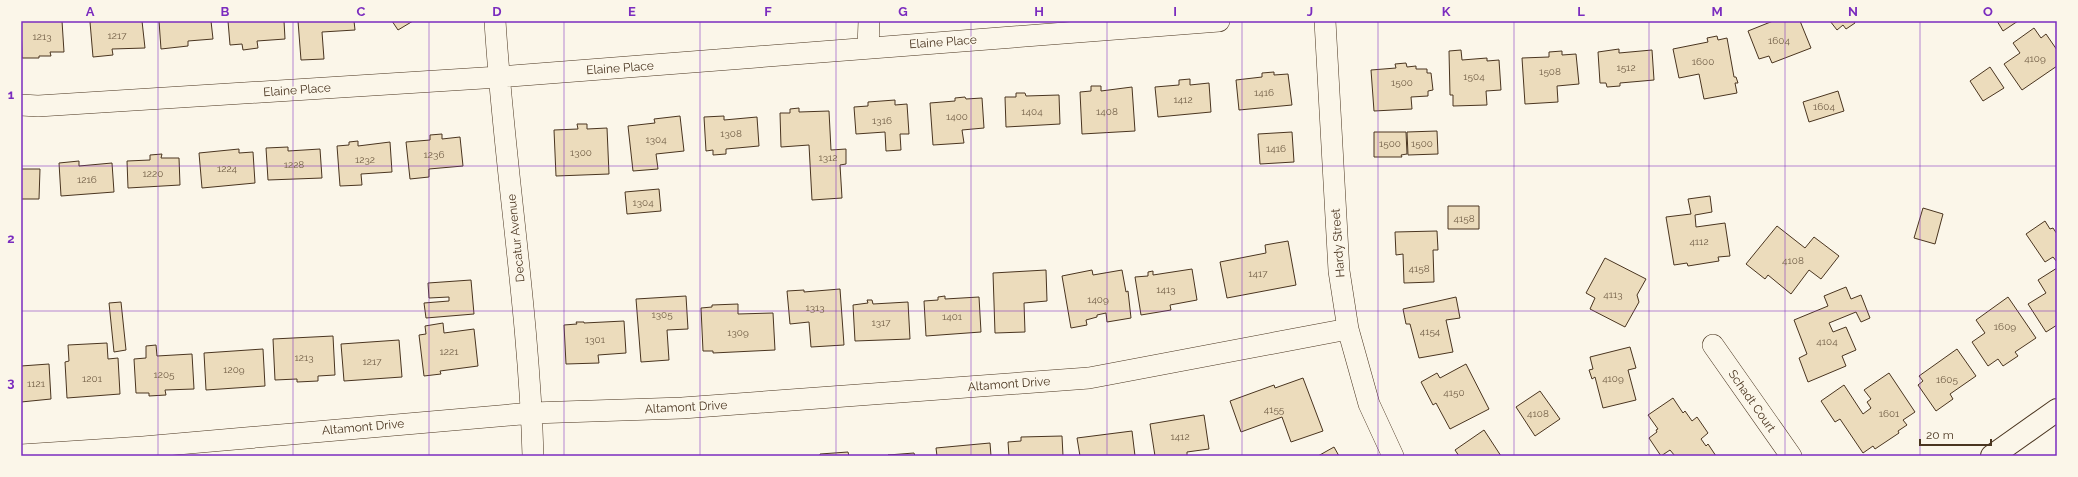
<svg xmlns="http://www.w3.org/2000/svg" width="2078" height="477" viewBox="0 0 2078 477" font-family="Raleway,sans-serif">
<style>
.building{fill:#ecdcbc;stroke:#4a3520}
.lines{fill:none;stroke-linecap:round;stroke-linejoin:round}
.minor-casing{stroke:#4a3520;stroke-width:22}
.secondary-casing{stroke:#4a3520;stroke-width:24}
.minor{stroke:#fbf6e9;stroke-width:21}
.secondary{stroke:#fbf6e9;stroke-width:22}
.grid{fill:none;stroke:#7b2cbf;stroke-width:1;stroke-opacity:0.55}
.labels{text-anchor:middle;dominant-baseline:central;stroke-width:3;stroke-linejoin:round;paint-order:stroke}
.number-label{font-size:10px;fill:#725f47}
.street-label{font-size:12px;fill:#4a3520;stroke:#fbf6e9}
.neatline{fill:none;stroke:#7b2cbf;stroke-width:1.5}
.grid-label{font-size:13px;text-anchor:middle;font-weight:bold;fill:#7b2cbf}
</style>
<rect width="100%" height="100%" fill="#fbf6e9"/>
<path class="building" d="M21 21H62L64 52H50L51 56H39V58H22Z
M96 21H142L145 48 112 49 113 55 93 57 90 22Z
M159 21H211L213 39 188 41V46L161 49Z
M228 21H284L285 39 257 41 258 48 243 50 242 44 230 45Z
M298 21H354L355 30 322 32 324 59 301 60Z
M392 21H413L398 30Z
M1773 21H1800L1811 48 1772 63 1769 56 1759 59 1748 31Z
M1830 21H1854L1855 23 1846 29 1843 25 1837 30Z
M1997 21H2018L2003 31Z
M2034 28 2041 38 2046 34 2057 50V66L2022 90 2004 64 2020 53 2013 43Z
M1717 36 1718 40 1727 38 1734 77H1736L1738 83H1735L1737 93 1704 99 1699 74 1679 78 1673 49 1708 42 1707 38Z
M1619 49V53L1652 50 1654 80 1620 83V86L1607 87 1606 83H1600L1598 52Z
M1461 50 1462 60 1487 58V61L1499 60 1501 90 1486 91 1487 105 1453 106V95H1450L1449 51Z
M1562 51V55L1576 54 1579 84 1557 86 1558 102 1525 104 1522 58 1549 57V52Z
M1406 63 1407 67 1416 66V69H1427V73H1431L1433 90 1428 91V96L1411 97 1412 109 1374 111 1371 70 1396 68 1395 64Z
M1990 67 2004 88 1983 101 1970 81Z
M1274 72V75L1288 74 1292 105 1239 110 1236 80 1262 77V73Z
M1190 79V85L1209 83 1211 112 1158 117 1155 87 1179 85V80Z
M1091 86H1101V91L1132 87 1135 131 1082 134 1080 92 1091 91Z
M1838 91 1844 111 1809 122 1803 102Z
M1016 93H1025L1026 96 1059 95 1060 124 1006 127 1005 97H1016Z
M965 97 966 99 982 98 984 128 962 130 964 143 933 145 930 103 955 101V98Z
M895 100V105L907 104 909 134H900L901 150 886 151 885 132 856 134 854 107 868 106V102Z
M799 108V112L829 111 831 150 846 149V164L840 165 842 198 812 200 809 145 781 147 780 113H790V109Z
M680 116 684 151 656 154 658 169 633 171 628 126 655 123 654 119Z
M724 116V120L757 117 759 146 726 149V154L713 155V150L706 151 704 117Z
M577 124H587V129L607 128 609 174 556 176 554 130 578 129Z
M1437 131 1438 154 1408 155 1407 132Z
M1292 132 1294 162 1260 164 1258 134Z
M1374 132H1406L1407 154 1401 155 1402 157H1374Z
M442 134V139L460 137 463 166 429 169V177L410 179 406 142 430 140V135Z
M358 141V146L390 142 392 172 361 174 362 185 340 186 337 146 349 145V142Z
M288 147V151L320 149 322 178 268 180 266 148Z
M239 149V153L253 152 255 183 202 188 199 153Z
M162 154 161 158H179L180 185 128 188 127 161 150 160V155Z
M79 161V166L112 163 114 192 61 196 59 163Z
M21 169H40L39 199H21Z
M659 189 661 211 627 214 625 192Z
M1710 196 1712 212 1695 215 1696 227 1725 223 1730 256 1718 257 1719 261 1688 266 1687 263 1674 265 1666 217 1691 214 1688 199Z
M1448 206H1479V229H1448Z
M1923 208 1943 214 1935 244 1914 238Z
M2045 221 2050 229 2053 228 2057 234V262L2053 257 2045 262 2026 234Z
M1777 226 1805 248 1814 237 1839 256 1821 279 1809 270 1791 294 1768 275 1765 279 1746 264Z
M1437 231 1438 250H1433L1434 282 1404 283 1403 254 1396 255 1395 232Z
M1288 241 1296 285 1227 298 1220 262 1266 253 1265 245Z
M1605 258 1646 279 1637 295 1639 302 1625 327 1590 309 1595 298 1586 293Z
M2057 268V325L2046 332 2028 304 2046 293 2038 280Z
M1192 269 1197 300 1170 305 1171 310 1141 315 1135 277 1148 276V272L1153 271V275Z
M1046 270 1047 301 1024 303 1025 332 995 333 993 273Z
M1092 270 1093 275 1122 270 1126 292 1128 291 1131 318 1107 322 1106 313 1097 315V317L1086 320 1087 325 1071 328 1062 276Z
M471 280 474 314 426 318 424 303 449 301V297L429 298 428 283Z
M1846 287 1851 299 1861 295 1870 318 1861 322 1856 312 1829 323 1833 332 1846 327 1856 350 1842 356 1846 366 1808 382 1799 358 1807 354 1794 320 1828 306 1824 296Z
M840 289 844 345 811 347 809 322 790 324 787 291 804 290V292Z
M686 296 688 329 667 330 669 360 641 362 636 299Z
M945 296V299L979 297 981 332 926 336 924 301 938 300V297Z
M1456 297 1460 318 1446 320 1453 352 1419 358 1410 324H1406L1403 309Z
M2008 297 2036 338 2015 352 2018 356 2003 366 1998 359 1988 366 1972 342 1985 333 1976 320Z
M867 300H872L873 304 908 302 910 339 855 341 853 305 868 303Z
M121 302 126 350 114 352 109 303Z
M738 304V314L773 313 775 350 713 353V351H703L701 308 712 307V305Z
M624 321 626 353 598 355 599 363 566 364 564 325 577 324 576 322H584V323Z
M443 323 444 333 474 329 478 366 440 371 441 374 424 376 419 335 426 334 425 326Z
M333 336 335 375 318 376V381L297 382V379L275 380 273 339Z
M399 340 402 377 344 381 341 344Z
M107 343 108 359 118 358 120 394 67 398 65 362 69 361 68 345Z
M156 345 157 356 192 354 194 389 165 390 166 395 149 396V393H136L134 359 146 358V346Z
M1630 347 1636 368 1628 370 1636 400 1603 408 1595 377 1592 379 1589 370 1593 369 1590 357Z
M263 349 265 386 206 390 204 353Z
M1957 349 1976 376 1950 394 1953 399 1936 411 1918 385 1923 381 1919 376Z
M49 364 51 399 21 402V366Z
M1466 364 1489 409 1450 429 1436 403 1433 405 1421 382 1437 373 1440 378Z
M1889 373 1915 412 1903 420 1907 425 1898 431 1899 433 1875 449 1873 446 1863 453 1840 419 1835 422 1821 401 1844 385 1863 414 1871 408 1867 402 1871 399 1864 390Z
M1303 378 1323 431 1291 442 1282 417 1241 432 1230 401 1274 385 1275 388Z
M1540 391 1560 419 1535 436 1516 407Z
M1673 398 1683 413 1685 411 1692 421 1697 417 1708 433 1701 439 1706 446 1708 444 1716 456H1675L1670 450 1661 456 1649 438 1657 432 1656 430 1658 429 1648 415Z
M1204 415 1209 449 1187 452V456H1155L1150 424Z
M1484 430 1501 456H1459L1455 450Z
M1132 431 1135 456H1080L1077 438Z
M1062 436 1063 456H1009L1008 442 1021 441V437Z
M990 443 991 456H937L936 448Z
M1334 447 1339 456H1318Z
M848 452 849 456H820V454Z
M914 453 915 456 888 455Z"/>
<g class="lines">
<defs>
<path id="minor" d="M495 21C504 166 529 310 533 456
M1325 21 1339 271 1348 329 1369 404 1393 456
M868 48 869 21
M21 105 38 106 499 77 1219 21
M1713 345 1791 456
M21 455 143 447 532 413 682 408 1089 378 1348 329"/>
<path id="secondary" d="M1992 456 2057 410"/>
</defs>
<use href="#minor" class="minor-casing"/>
<use href="#secondary" class="secondary-casing"/>
<use href="#minor" class="minor"/>
<use href="#secondary" class="secondary"/>
</g>
<path class="grid" d="M158 21V456M293 21V456M429 21V456M564 21V456M700 21V456M836 21V456M971 21V456M1107 21V456M1242 21V456M1378 21V456M1514 21V456M1649 21V456M1785 21V456M1920 21V456M21 166H2057M21 311H2057"/>
<g class="labels">
<g class="number-label">
<text x="117" y="35">1217</text>
<text x="42" y="36">1213</text>
<text x="1779" y="40">1604</text>
<text x="2035" y="58">4109</text>
<text x="1703" y="61">1600</text>
<text x="1626" y="67">1512</text>
<text x="1550" y="71">1508</text>
<text x="1474" y="76">1504</text>
<text x="1402" y="82">1500</text>
<text x="1264" y="92">1416</text>
<text x="1183" y="99">1412</text>
<text x="1824" y="106">1604</text>
<text x="1032" y="111">1404</text>
<text x="1107" y="111">1408</text>
<text x="957" y="116">1400</text>
<text x="882" y="120">1316</text>
<text x="731" y="133">1308</text>
<text x="656" y="139">1304</text>
<text x="1390" y="143">1500</text>
<text x="1422" y="143">1500</text>
<text x="1276" y="148">1416</text>
<text x="581" y="152">1300</text>
<text x="434" y="154">1236</text>
<text x="828" y="157">1312</text>
<text x="365" y="159">1232</text>
<text x="294" y="164">1228</text>
<text x="227" y="168">1224</text>
<text x="153" y="173">1220</text>
<text x="87" y="179">1216</text>
<text x="643" y="202">1304</text>
<text x="1464" y="218">4158</text>
<text x="1699" y="241">4112</text>
<text x="1793" y="260">4108</text>
<text x="1419" y="268">4158</text>
<text x="1258" y="273">1417</text>
<text x="1166" y="289">1413</text>
<text x="1613" y="294">4113</text>
<text x="1098" y="299">1409</text>
<text x="815" y="307">1313</text>
<text x="662" y="314">1305</text>
<text x="952" y="316">1401</text>
<text x="881" y="322">1317</text>
<text x="2005" y="326">1609</text>
<text x="1430" y="331">4154</text>
<text x="738" y="332">1309</text>
<text x="595" y="339">1301</text>
<text x="1827" y="341">4104</text>
<text x="449" y="351">1221</text>
<text x="304" y="357">1213</text>
<text x="372" y="361">1217</text>
<text x="234" y="369">1209</text>
<text x="164" y="374">1205</text>
<text x="92" y="378">1201</text>
<text x="1613" y="378">4109</text>
<text x="1947" y="379">1605</text>
<text x="36" y="383">1121</text>
<text x="1454" y="392">4150</text>
<text x="1274" y="409">4155</text>
<text x="1538" y="413">4108</text>
<text x="1889" y="413">1601</text>
<text x="1180" y="436">1412</text>
</g>
<g class="street-label">
<text transform="translate(943 42) rotate(-4)">Elaine Place</text>
<text transform="translate(620 68) rotate(-4)">Elaine Place</text>
<text transform="translate(297 90) rotate(-4)">Elaine Place</text>
<text transform="translate(516 238) rotate(-96)">Decatur Avenue</text>
<text transform="translate(1338 243) rotate(-94)">Hardy Street</text>
<text transform="translate(1009 384) rotate(-4)">Altamont Drive</text>
<text transform="translate(1752 401) rotate(55)">Schadt Court</text>
<text transform="translate(686 407) rotate(-3)">Altamont Drive</text>
<text transform="translate(363 427) rotate(-5)">Altamont Drive</text>
</g>
</g>
<rect width="2078" height="477" fill="none" stroke="#fbf6e9" stroke-width="44"/>
<path d="M1920 439v6h71v-6" fill="none" stroke="#4a3520" stroke-width="2"/>
<text x="1926" y="439" font-size="12" fill="#4a3520" stroke="#fbf6e9" stroke-width="3" paint-order="stroke">20 m</text>
<rect x="22" y="22" width="2034" height="433" class="neatline"/>
<g class="grid-label">
<text x="90" y="16">A</text>
<text x="225" y="16">B</text>
<text x="361" y="16">C</text>
<text x="497" y="16">D</text>
<text x="632" y="16">E</text>
<text x="768" y="16">F</text>
<text x="903" y="16">G</text>
<text x="1039" y="16">H</text>
<text x="1175" y="16">I</text>
<text x="1310" y="16">J</text>
<text x="1446" y="16">K</text>
<text x="1581" y="16">L</text>
<text x="1717" y="16">M</text>
<text x="1853" y="16">N</text>
<text x="1988" y="16">O</text>
<text x="11" y="99">1</text>
<text x="11" y="243">2</text>
<text x="11" y="387">3</text>
</g>
</svg>
